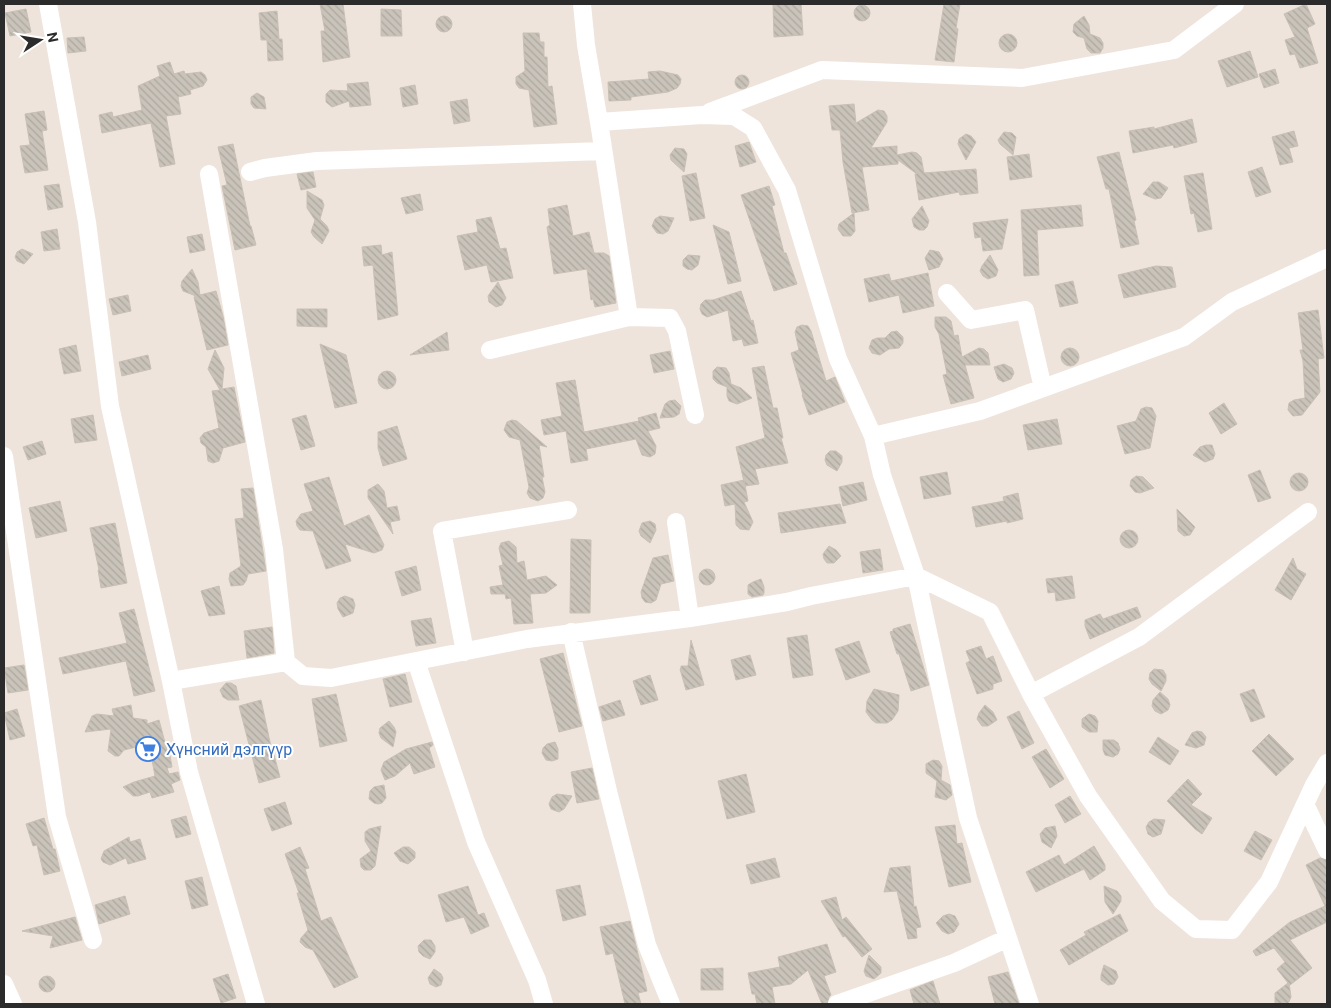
<svg xmlns="http://www.w3.org/2000/svg" width="1331" height="1008" viewBox="0 0 1331 1008" font-family="Roboto,sans-serif">
<style>
.building{fill:url(#building-back-hatch);stroke:#c9c0b5}
.lines{fill:none;stroke-linecap:round;stroke-linejoin:round}
.street{stroke:#fff;stroke-width:18}
.labels{text-anchor:middle;dominant-baseline:central;stroke-width:4;stroke-linejoin:round;paint-order:stroke}
.shop-label{font-size:16px;fill:#366cbe;stroke:#fff;text-anchor:start}
</style>
<defs>
<pattern id="building-back-hatch" width="6" height="6" patternUnits="userSpaceOnUse" patternTransform="scale(1.25)"><rect width="6" height="6" fill="#c9c3ba"/><path d="M-1 5l2 2M0 0l6 6M5-1l2 2" fill="none" stroke="#ada8a0"/></pattern>
</defs>
<rect width="100%" height="100%" fill="#eee4db"/>
<path class="building" d="M320 4H343L350 57 323 62 321 31H325Z
M773 4H801L803 35 774 37Z
M944 4H960L956 28 958 29 954 62 935 60Z
M1306 4 1315 24 1307 28 1318 63 1300 68 1295 54 1290 55 1285 40 1295 37 1284 14Z
M854 13a8 8 0 1 1 16 0a8 8 0 1 1-16 0Z
M26 9 31 32 10 36 5 13Z
M381 9 401 10 402 36H381Z
M277 11 279 39H271H282L283 60 268 61 267 40H261L259 13Z
M1084 16 1089 25 1090 34 1100 38 1103 43V48L1100 53H1091L1087 49 1084 38 1077 36 1073 32 1074 24Z
M436 24a8 8 0 1 1 16 0a8 8 0 1 1-16 0Z
M523 33H539L540 42H544V57H547L548 87 552 86 557 124 534 127 529 90 519 88 516 84V77L525 71Z
M999 43a9 9 0 1 1 18 0a9 9 0 1 1-18 0Z
M84 37 86 51 68 53 67 38Z
M1250 51 1258 77 1227 87 1218 61Z
M170 62 174 74 184 71 185 74 201 72 205 75 207 80 203 86 190 90 191 94 178 97 181 114 166 116 175 164 160 167 151 123 102 133 99 115 112 112 113 117 142 110 138 86 160 76 157 66Z
M1275 69 1279 83 1264 88 1259 74Z
M660 71 678 75 681 79 680 84 677 88 668 92 631 97V100L609 101 608 82 649 79 648 72Z
M735 82a7 7 0 1 1 14 0a7 7 0 1 1-14 0Z
M368 82 371 105 350 107 349 101 332 107 326 102V94L330 90 348 91 347 84Z
M415 85 418 104 403 107 400 88Z
M257 93 264 97 266 109 254 108 251 104V97Z
M467 99 470 121 454 124 450 102Z
M854 104 856 123 878 110 884 111 887 116V122L871 148 897 146V155L912 152 917 153 921 157 924 173 976 169 978 193 960 195 959 192 919 200 915 174H917L898 160V164L862 167 869 210 852 213 843 162 840 130H832L829 106Z
M44 111 47 130 42 131 48 170 25 173 20 146 30 145 25 114Z
M1192 119 1197 142 1174 148 1173 145 1133 153 1129 131 1154 127V129Z
M1294 131 1298 146 1289 148 1293 162 1280 165 1272 137Z
M1004 132 1012 133 1016 137 1013 155 1000 144 998 140Z
M966 134 971 136 976 142 966 160 958 144 959 139Z
M749 142 756 162 740 167 735 146Z
M233 144 250 226H251L256 245 235 250 222 186 227 185 218 147Z
M675 148 684 149 687 154 684 172 671 160 670 155Z
M1119 152 1136 220 1134 221 1139 244 1121 248 1109 189H1106L1097 157Z
M1029 154 1032 177 1010 180 1007 157Z
M1262 167 1271 192 1256 197 1248 172Z
M313 172 316 187 301 190 297 174Z
M696 173 705 218 690 221 682 176Z
M1203 173 1212 229 1198 232 1194 213 1191 214 1184 176Z
M1153 182H1159L1168 188 1161 198 1155 199 1143 194Z
M59 184 63 207 48 210 44 186Z
M769 186 775 205 772 206 784 253H786L797 284 774 291 741 195Z
M307 191 322 200 324 205 320 219 327 226 329 231 322 244 314 237 311 232 315 220 307 208Z
M420 194 423 210 406 214 401 198Z
M567 205 573 236 589 232 594 253H604L609 256 616 303 595 307 593 299 591 300 587 269 554 274 547 227 550 225 548 209Z
M1081 205 1083 226 1037 230 1039 275 1024 276 1021 210Z
M922 206 929 221 927 227 924 230H919L914 227 912 219Z
M854 213 855 231 851 236H843L838 229 839 224Z
M660 216 674 218 668 231 663 234 657 233 652 226 655 219Z
M491 217 500 249 506 248 513 278 491 282 487 265 465 270 457 236 478 232 476 220Z
M1008 219 1002 249 983 251 981 237 975 238 973 223Z
M713 225 729 232 741 281 728 284Z
M57 229 60 249 44 251 41 232Z
M202 234 205 250 190 253 187 237Z
M381 245 382 255 392 252 398 315 378 320 373 265 364 266 362 247Z
M22 249 33 254 24 264 17 261 15 257 17 252Z
M930 250 939 252 943 259 939 267 929 270 925 258Z
M688 255 700 256 698 265 692 270 687 269 683 266V260Z
M990 255 998 270 996 276 988 279 983 276 980 271 982 266Z
M1156 266 1172 267 1176 287 1124 298 1118 275Z
M192 269 198 282 200 295 216 291 223 316 228 345 207 350 194 297 196 296 183 291 181 286 182 281Z
M928 273 934 306 903 313 899 295 869 302 864 279 889 274 891 281Z
M1073 281 1078 303 1060 307 1055 285Z
M498 282 506 298 502 305 496 307 489 302 488 296Z
M741 291 751 321 753 320 758 343 744 346 742 339 733 341 728 310 707 317 702 314 700 309 701 304 705 300H713Z
M128 295 131 311 113 315 109 299Z
M297 309H327V327L297 326Z
M1318 310 1324 358 1318 359 1320 392 1302 415 1293 416 1288 410 1289 403 1294 400 1305 398 1303 361 1300 350H1303L1298 313Z
M935 317H946L951 321 954 336 958 335 962 357 979 348 984 349 988 353 990 365H965L974 398 951 404 943 375 947 374 939 334 935 327Z
M802 325 808 326 811 331 826 381 835 377 845 402 809 415 802 395H803L791 353 799 350 795 332 797 327Z
M897 331 903 337V343L899 348 889 349 880 355 872 353 869 348 872 340 877 338H885L891 332Z
M447 332 449 350 410 355Z
M320 344 346 355 357 403 335 408Z
M76 345 81 371 64 374 59 349Z
M1061 357a9 9 0 1 1 18 0a9 9 0 1 1-18 0Z
M215 350 224 368 222 389 234 387 245 442 223 448 219 461 213 463 208 461 206 447 201 443 200 438 204 433 219 428 212 391 220 390 208 369Z
M670 351 674 369 654 373 650 355Z
M148 355 151 369 122 376 119 362Z
M1004 364 1012 368 1014 373 1011 379 1003 382 998 379 994 367Z
M764 366 773 408H777L783 438H781L788 463 755 469 759 484 745 486 736 447 765 438 752 368Z
M717 367 726 368 729 373 731 384 741 388 752 398 737 404 729 401 727 396V387L717 383 713 379V371Z
M378 380a9 9 0 1 1 18 0a9 9 0 1 1-18 0Z
M575 380 584 432 639 421 638 418 656 413 660 428 648 431 656 446 655 454 650 457 642 455 636 439 586 449 588 460 571 463 566 431 544 435 541 420 562 416 556 383Z
M675 400 681 406 679 414 674 417 660 418 665 404 669 401Z
M1224 403 1237 424 1221 434 1209 413Z
M1146 407 1152 408 1156 416 1150 448 1125 454 1117 426 1136 421 1141 409Z
M93 415 97 440 75 443 71 419Z
M306 415 315 446 301 450 292 419Z
M1057 419 1062 444 1028 450 1023 425Z
M512 420 517 421 547 447 539 445 544 477H542L545 492 543 498 538 501 530 498 527 493 529 487 520 440 509 437 504 430 507 422Z
M397 426 407 459 383 466 378 448V432Z
M42 441 46 454 28 460 23 447Z
M1206 445H1212L1215 454 1213 459 1205 462 1193 455 1200 447Z
M830 451H836L842 456V462L837 471 827 465 825 460 826 455Z
M1260 470 1271 498 1258 502 1248 475Z
M947 472 951 494 924 499 920 477Z
M1290 482a9 9 0 1 1 18 0a9 9 0 1 1-18 0Z
M1136 476 1143 477 1154 488 1140 493 1135 492 1130 486 1131 480Z
M329 477 344 526 369 515 384 545 382 550 374 553 345 544 351 561 326 569 313 531 300 530 297 526 296 521 301 514 313 511 304 484Z
M744 480 748 501 744 502 753 522 749 530 740 529 736 525 735 504 725 506 721 485Z
M863 482 867 500 843 506 839 487Z
M378 484 384 491 387 508 397 506 400 520 390 522 393 534 368 498V490Z
M253 488 266 571 248 574 246 581 243 585 231 586 229 579 230 573 241 566 235 519 244 518 241 489Z
M1018 493 1023 519 1007 523V521L976 527 972 507 1004 501 1003 497Z
M60 501 67 531 36 538 29 508Z
M840 504 846 523 781 533 778 513Z
M1177 509 1195 527 1190 535 1184 536 1178 531Z
M650 521 655 524 656 530 650 543 641 536 639 531 642 523Z
M115 523 127 583 101 588 98 570H99L90 528Z
M1120 539a9 9 0 1 1 18 0a9 9 0 1 1-18 0Z
M571 539 591 540 590 613H570Z
M509 541 516 547 517 563 524 561 527 580 546 576 557 585 546 593 530 594 533 623 514 624 511 598 506 599 505 594H491L490 587 503 585 499 566 503 565 499 548 501 543Z
M829 546 836 550 841 556 834 563H827L824 559 823 554Z
M880 549 883 570 863 573 860 552Z
M668 555 674 581 661 584 656 600 651 603 645 602 642 598 641 592 653 558Z
M1293 558 1297 569 1306 574 1291 600 1275 590Z
M416 566 421 590 402 596 395 572Z
M699 577a8 8 0 1 1 16 0a8 8 0 1 1-16 0Z
M1072 576 1075 598 1056 601 1055 592 1048 593 1046 579Z
M761 579 764 587V593L763 595 752 597 748 594V585L753 582Z
M219 586 225 614 209 616 201 591Z
M345 596 353 599 355 605 353 613 343 617 338 609 337 603 340 598Z
M1137 607 1141 617 1090 639 1085 626V620L1100 614 1103 619Z
M134 609 155 691 134 696 126 661 63 674 59 658 127 643 119 613Z
M431 618 436 643 416 646 411 621Z
M910 624 929 685 911 691 899 654H897L890 632 893 631V629Z
M272 627 274 653 247 658 244 631Z
M807 635 813 675 793 678 787 638Z
M691 640 704 685 686 690 680 669 681 668V666H688Z
M859 641 870 672 846 680 835 649Z
M981 646 986 659 993 656 1002 681 993 684V689L977 694 966 663 970 661 966 651Z
M563 653 582 726 559 732 540 659Z
M750 655 756 675 736 680 731 660Z
M24 665 28 690 8 693 4 668Z
M1154 669 1163 670 1166 675V681L1161 691 1152 684 1149 679 1150 673Z
M405 674 412 702 390 707 383 679Z
M650 675 658 700 641 705 633 681Z
M226 683H231L236 686 239 700H228L223 697 220 690Z
M874 689 899 695 898 711 892 720 887 723H876L872 720 866 712 867 701Z
M1254 689 1265 717 1251 722 1240 694Z
M1160 692 1168 699 1170 705 1168 710 1161 714 1155 711 1152 706 1153 700Z
M336 694 347 741 320 747 312 699Z
M261 700 273 756 274 755 280 777 259 783 239 706Z
M620 700 625 715 603 721 599 707Z
M131 705 133 718 147 720V724L159 720 167 750H169L172 767 167 768 169 774 178 772 180 780 171 784 174 792 152 798 150 792 138 796H133L123 787 134 782 155 776 149 744 124 750 119 756H115L108 751 111 729 85 732 92 716 97 714 114 716 112 709Z
M985 705 993 712 997 720 988 726H982L977 719 979 713Z
M17 709 25 736 10 740 4 713Z
M1019 711 1034 743 1022 749 1007 717Z
M1089 714 1095 716 1098 721 1097 732H1089L1082 727V719Z
M389 721 394 727 396 732 393 747 381 738 379 733 380 728Z
M1197 731 1202 732 1206 737 1204 745 1196 748 1185 745 1192 733Z
M1269 734 1294 759 1276 776 1252 751Z
M1158 737 1179 751 1170 765 1149 752Z
M1103 740H1114L1118 743 1120 749 1118 754 1113 757 1105 755 1103 750Z
M432 742 433 745 429 748 435 767 414 774 410 763 395 776 385 780 381 770 384 762 406 749Z
M555 742 558 749V759L552 761 546 760 542 753 543 748 547 744Z
M1046 749 1064 779 1050 788 1032 757Z
M933 760 939 761 942 766 941 780 950 785 952 795 946 800 935 797 937 781 926 773V764Z
M592 768 599 799 577 803 571 772Z
M746 774 755 812 727 819 718 781Z
M1188 779 1202 794 1191 805 1212 818 1202 834 1195 829 1167 801Z
M384 785 386 798 382 803 378 804 374 803 369 799 370 791 374 787Z
M557 794 572 796 564 809 559 812 551 809 549 804 552 797Z
M1070 796 1081 814 1065 823 1055 805Z
M285 802 292 824 272 831 264 809Z
M186 816 191 834 176 838 171 820Z
M44 818 53 849H55L60 871 44 875 37 845 33 846 26 824Z
M1154 819 1165 820 1161 834 1153 837 1148 834 1146 827 1149 822Z
M955 825 957 844 962 843 971 882 949 887 935 827Z
M381 826 375 866 371 870H364L361 867 360 859 371 851 365 841V832L369 829Z
M1055 826 1057 836 1051 848 1042 842 1040 834 1045 828Z
M1255 831 1272 840 1261 860 1244 851Z
M129 837 130 842 140 839 146 859 128 864 126 858 110 865 103 862 101 859 104 851Z
M1094 846 1105 865V870L1090 880 1084 869 1036 892 1026 872 1059 855 1064 865Z
M300 847 309 868 305 869 321 921 331 917 358 977 334 988 313 950 305 947 300 942 301 938 308 930 297 893H299L285 854Z
M403 847H409L415 852V858L408 864 400 861 394 853Z
M775 858 780 877 751 884 746 865Z
M1320 858 1327 860V922L1290 940 1312 968 1290 985 1289 983 1291 997 1288 1004H1275V993L1288 983 1277 969 1285 962 1274 948 1256 956 1253 951 1290 922 1325 906 1306 865Z
M910 866 914 907 916 906 921 927 916 928 917 938 908 939 897 891 884 892 890 868Z
M202 877 208 905 192 909 185 881Z
M580 885 586 915 563 921 556 890Z
M468 886 478 915 484 913 489 926 471 934 464 917 446 922 438 895Z
M1104 886 1117 891 1121 896V901L1113 914 1105 902Z
M125 896 130 914 99 924 95 905Z
M836 897 842 920 846 917 872 949 862 957 845 936 843 937 821 901Z
M949 914 955 916 959 924 954 932 948 934 942 931 936 923 943 916Z
M1120 914 1128 931 1069 965 1060 950 1086 935 1084 932Z
M75 917 82 940 50 948 53 936 22 931Z
M630 921 647 991 638 993 641 1004H625L613 953 606 955 600 927Z
M424 940H431L435 946V952L430 959 423 956 419 952 418 946Z
M827 944 836 972 824 976 831 995 829 997 827 1004H822L808 970 791 984 772 987 775 1004H757L755 994H752L748 973 780 967 778 957Z
M869 955 881 967V973L874 979 866 976 864 971Z
M1104 965 1116 971 1118 977 1114 984 1108 985 1101 980V975Z
M723 968V990H701V969Z
M434 969 441 974 443 978 441 985 436 987 430 984 428 978Z
M1008 972 1019 1004H995L988 977Z
M228 974 236 998 221 1003 213 979Z
M39 984a8 8 0 1 1 16 0a8 8 0 1 1-16 0Z
M933 981 940 1004H914L910 990Z"/>
<g class="lines">
<path class="street" d="M48 4 87 222 110 406 171 681 189 772 256 1004
M582 4 586 45 599 122 702 115 734 116 753 128 787 190 838 359 873 436 882 475 916 576 968 818 1030 1004
M710 112 822 70 1022 78 1174 50 1235 4
M599 122 629 317 670 318 677 331 695 415
M250 172 265 168 317 161 603 151
M209 174 274 549 286 662
M947 293 971 320 1025 310 1043 388
M490 350 629 317
M873 436 980 411 1184 337 1232 302 1327 258
M4 456 57 817 93 940
M676 522 690 618
M571 632 608 791 647 945 671 1004
M465 652 442 531 568 510
M416 661 476 842 537 980 544 1004
M171 681 286 662 303 676 331 678 527 639 690 618 787 602 811 596 916 576 990 612 1031 694 1088 796 1162 901 1196 929 1232 930 1269 882 1314 785 1327 763
M1031 694 1139 637 1308 512
M1305 804 1327 850
M4 984 13 1004
M837 1004 954 963 1008 938"/>
</g>
<defs>
<symbol id="supermarket-ring" viewBox="-11 -11 22 22"><circle r="9.5" fill="#fff" stroke="#3f7fe0" stroke-width="1.5"/><path d="M-6-5.5h2.5l.6 2H6L4.5 2H-2.5L-4.4-4H-6ZM-1.5 3.2a1.3 1.3 0 1 0 .1 0ZM3 3.2a1.3 1.3 0 1 0 .1 0Z" fill="#3f7fe0"/></symbol>
</defs>
<g fill-rule="evenodd">
<use href="#supermarket-ring" x="134" y="735" width="28" height="28"/>
</g>
<g class="labels">
<g class="shop-label">
<text x="166" y="749">Хүнсний дэлгүүр</text>
</g>
</g>
<rect width="1331" height="1008" fill="none" stroke="#2b2b2b" stroke-width="10"/>
<g transform="translate(40 40) rotate(78)" stroke="#ffffff" stroke-width="4" paint-order="stroke">
<path d="M0-4L9 19L0 12L-9 19Z" fill="#2b2b2b"/>
<text y="-8" font-size="14" font-weight="bold" text-anchor="middle" fill="#2b2b2b">N</text>
</g>
</svg>
